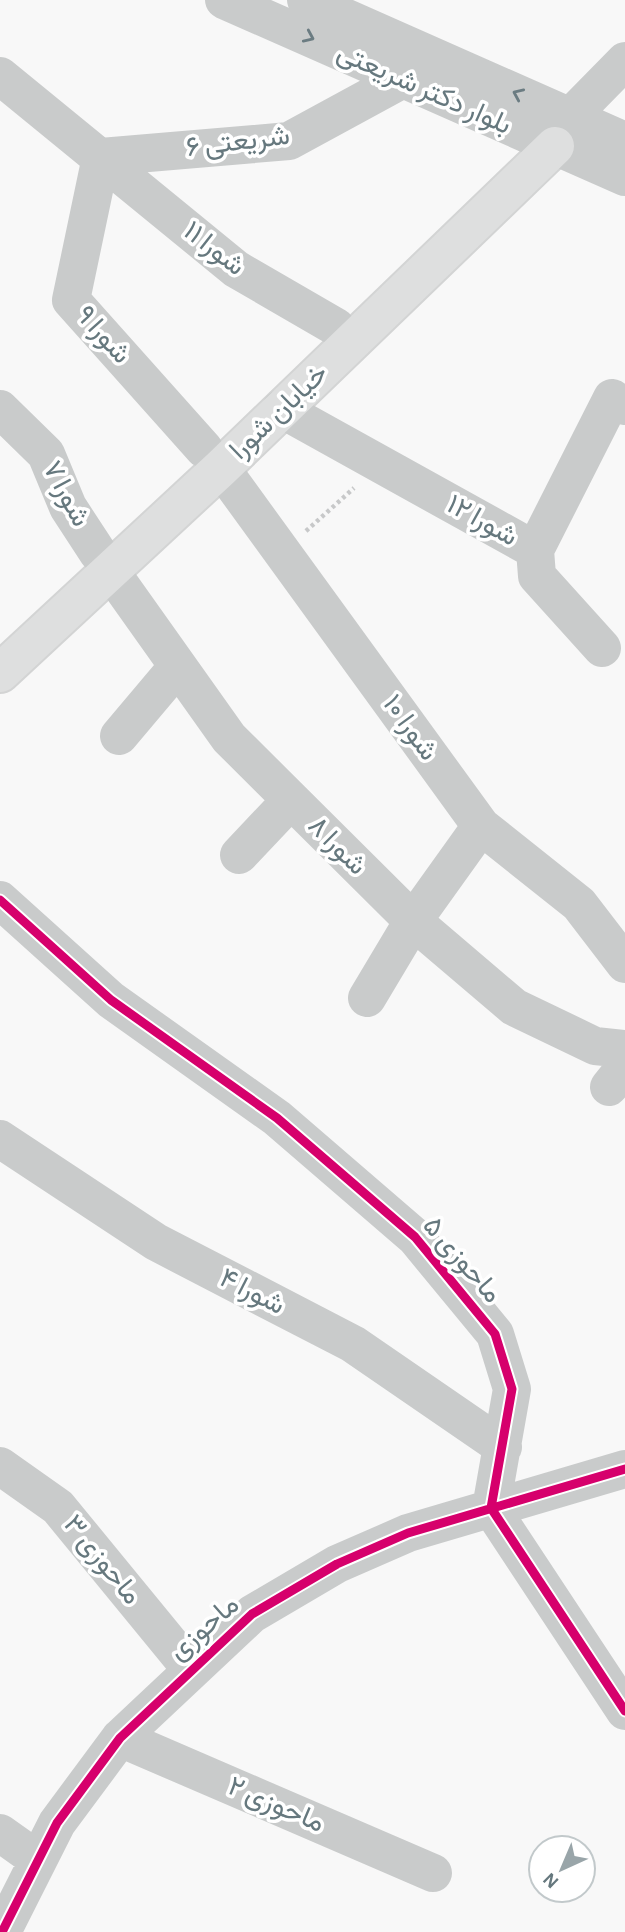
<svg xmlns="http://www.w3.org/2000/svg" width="625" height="1932" viewBox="0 0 625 1932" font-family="'Alegreya Sans',Vazirmatn,sans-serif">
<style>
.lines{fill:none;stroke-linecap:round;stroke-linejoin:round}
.major-casing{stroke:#d3d4d4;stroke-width:42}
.path{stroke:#c7c8c9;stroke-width:4.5;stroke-dasharray:3.5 3.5;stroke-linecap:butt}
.minor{stroke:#c9cbcb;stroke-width:38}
.major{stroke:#dedfdf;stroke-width:38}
.cycleway-casing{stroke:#fff;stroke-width:13}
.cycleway{stroke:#d6006c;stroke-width:9}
.oneway{stroke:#6b7c82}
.labels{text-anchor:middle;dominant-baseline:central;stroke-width:7;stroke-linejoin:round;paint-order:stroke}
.street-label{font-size:28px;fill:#66787e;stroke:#fff}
</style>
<rect width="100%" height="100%" fill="#f8f8f8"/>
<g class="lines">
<defs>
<path id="major" d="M0 673 221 468 555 146"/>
</defs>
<use href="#major" class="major-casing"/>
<path class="path" d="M306 531 354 488"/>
<path class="minor" d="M224 0 625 177
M306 0 625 141
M0 76 236 269 336 327
M559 139 570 117 625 61
M101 157 71 300 204 449
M101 157 289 141 403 79
M0 409 46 454 68 507 98 553
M281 409 535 550 612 398 625 406
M221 468 481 826 579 904 625 964
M535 550 537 576 602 648
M109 569 229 738 413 921 514 1007 595 1046 625 1049
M119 736 178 666
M239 855 291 800
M0 900 111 1000 277 1118 415 1237 495 1334 512 1389 491 1508 625 1711
M367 998 413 921 481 826
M609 1087 625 1067
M0 1139 156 1242 353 1344 503 1447
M0 1466 58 1507 190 1668
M120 1738 433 1873
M0 1833 38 1860
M2 1932 57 1823 120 1738 252 1614 337 1564 408 1533 625 1469"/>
<use href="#major" class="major"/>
<defs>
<path id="cycleway" d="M0 900 111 1000 277 1118 415 1237 495 1334 512 1389 491 1508 625 1711
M2 1932 57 1823 120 1738 252 1614 337 1564 408 1533 625 1469"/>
</defs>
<use href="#cycleway" class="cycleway-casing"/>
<use href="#cycleway" class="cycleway"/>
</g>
<defs><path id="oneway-chevron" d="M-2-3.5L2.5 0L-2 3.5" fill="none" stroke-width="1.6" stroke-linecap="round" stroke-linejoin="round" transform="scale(1.75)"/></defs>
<g class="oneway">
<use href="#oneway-chevron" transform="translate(309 37) rotate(24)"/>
<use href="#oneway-chevron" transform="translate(518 94) rotate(-156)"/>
</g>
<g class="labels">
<g class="street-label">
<text transform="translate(424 89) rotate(24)">بلوار دکتر شریعتی</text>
<text transform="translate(238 142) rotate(-7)">شریعتی ۶</text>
<text transform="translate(214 249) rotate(38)">شورا ۱۱</text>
<text transform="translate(103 335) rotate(48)">شورا ۹</text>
<text transform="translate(279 412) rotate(-44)">خیابان شورا</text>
<text transform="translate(66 494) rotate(62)">شورا ۷</text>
<text transform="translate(482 521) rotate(29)">شورا ۱۲</text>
<text transform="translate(410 728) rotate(54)">شورا ۱۰</text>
<text transform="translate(337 846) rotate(45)">شورا ۸</text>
<text transform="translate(462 1260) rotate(49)">ماحوزی ۵</text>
<text transform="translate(252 1292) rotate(27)">شورا ۴</text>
<text transform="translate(102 1560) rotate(51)">ماحوزی ۳</text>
<text transform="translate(204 1628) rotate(-41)">ماحوزی</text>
<text transform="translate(276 1805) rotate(23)">ماحوزی ۲</text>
</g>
</g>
<g transform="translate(562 1869) rotate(224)"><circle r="33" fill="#ffffff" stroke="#c2c9cb" stroke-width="2"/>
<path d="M0-5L12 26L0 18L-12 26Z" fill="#99a5a9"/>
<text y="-10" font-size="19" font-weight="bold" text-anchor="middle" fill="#66787e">N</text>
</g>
</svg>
